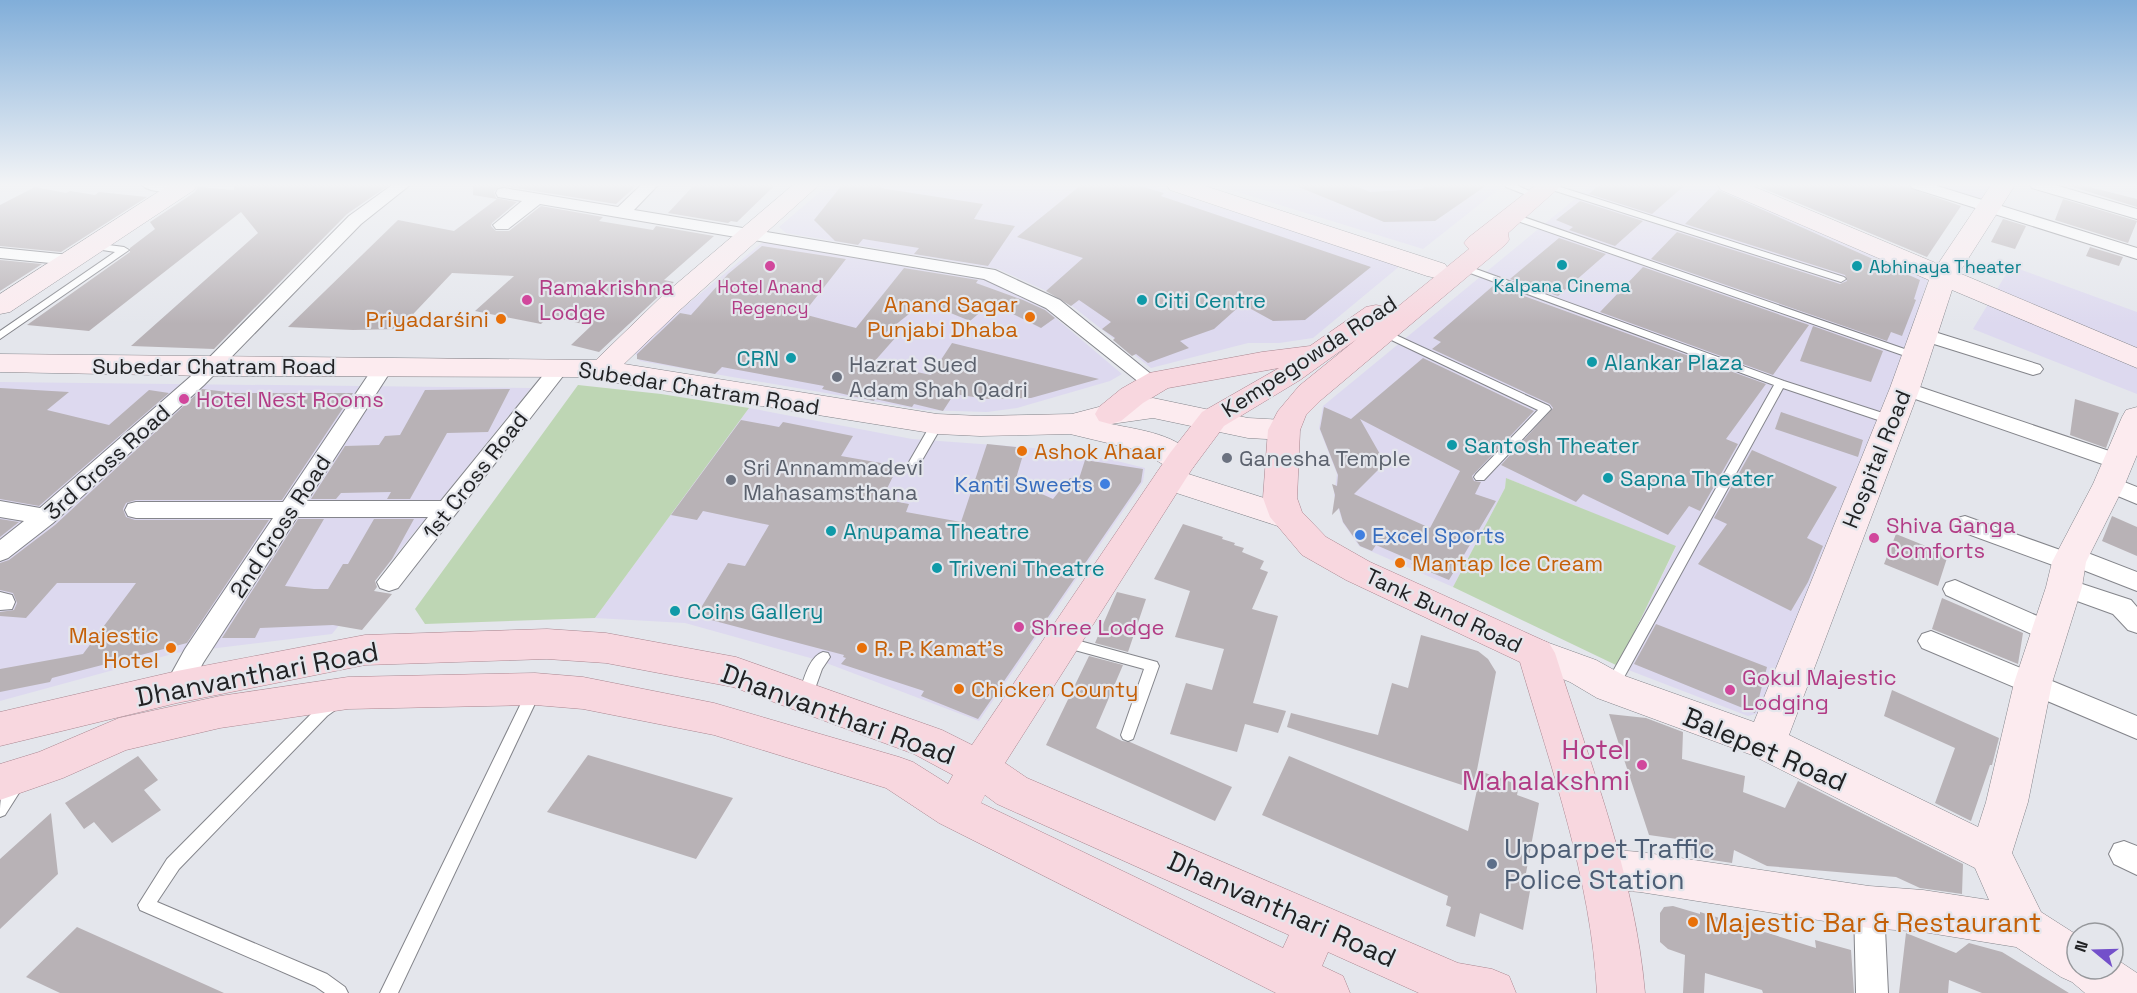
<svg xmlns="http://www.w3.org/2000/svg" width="2137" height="993" viewBox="0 0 2137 993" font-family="'Space Grotesk',sans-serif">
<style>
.commercial{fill:#ddd9ef}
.green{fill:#bed6b4}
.building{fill:#b8b2b6;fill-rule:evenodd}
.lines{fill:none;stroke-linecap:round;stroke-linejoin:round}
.lane-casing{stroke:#84858b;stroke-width:2}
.street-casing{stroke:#84858b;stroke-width:2}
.secondary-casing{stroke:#84858b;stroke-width:1}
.primary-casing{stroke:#aa8690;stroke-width:1}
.lane{fill:#fff;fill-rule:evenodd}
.street{fill:#fff;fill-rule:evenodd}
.secondary{fill:#fcebef;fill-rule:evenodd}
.primary{fill:#f8d7df;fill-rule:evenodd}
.culture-dot{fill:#0f9aa8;stroke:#e4e6ec;stroke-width:2}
.hotel-dot{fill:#d1479c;stroke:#e4e6ec;stroke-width:2}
.food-dot{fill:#e8710a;stroke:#e4e6ec;stroke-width:2}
.worship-dot{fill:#6b7280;stroke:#e4e6ec;stroke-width:2}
.shop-dot{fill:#3f7fe0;stroke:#e4e6ec;stroke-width:2}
.service-dot{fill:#5c6f8a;stroke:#e4e6ec;stroke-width:2}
.labels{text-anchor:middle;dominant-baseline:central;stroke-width:4.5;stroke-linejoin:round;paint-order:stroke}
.far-culture-label{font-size:18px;fill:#0d838f;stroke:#e4e6ec;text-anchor:start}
.far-hotel-label{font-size:18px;fill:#b23c85;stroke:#e4e6ec}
.hotel-label{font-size:22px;fill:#b23c85;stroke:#e4e6ec;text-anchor:start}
.culture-label{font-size:22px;fill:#0d838f;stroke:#e4e6ec;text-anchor:start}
.food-label{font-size:22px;fill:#c56008;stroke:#e4e6ec;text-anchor:start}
.street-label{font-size:22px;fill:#212224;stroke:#e4e6ec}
.worship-label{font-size:22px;fill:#5b616d;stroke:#e4e6ec;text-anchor:start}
.shop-label{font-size:22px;fill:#366cbe;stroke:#e4e6ec;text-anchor:end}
.near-street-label{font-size:27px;fill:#212224;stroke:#e4e6ec}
.near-hotel-label{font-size:27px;fill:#b23c85;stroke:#e4e6ec;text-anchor:end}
.near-service-label{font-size:27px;fill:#4e5e75;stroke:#e4e6ec;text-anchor:start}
.near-food-label{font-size:27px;fill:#c56008;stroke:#e4e6ec;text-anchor:start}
</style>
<rect width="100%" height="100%" fill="#e4e6ec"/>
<path class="commercial" d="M828 185H1150L1401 265 1313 338 1279 343H1248L1151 368 1062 298 998 269 786 233 779 227Z
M1215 185H1504L1423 249Z
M1592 185H1717L1929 277 1905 349 1766 711 1748 716 1618 666 1676 547 1506 478 1505 488 1453 587 1359 546 1343 523 1334 495 1337 474 1319 428 1323 406Z
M1931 185H1993L1982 201Z
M763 242 990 281 1045 309 1122 374 1110 381 1017 408 987 412 924 410 640 361 635 353 640 348 678 312Z
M2011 266 2137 312V394L1973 329Z
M0 382 531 388 332 634 176 653 0 701Z
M749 408 912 439 1047 449 1109 459 1145 468 1143 482 979 721 821 661 685 623 595 618Z"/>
<path class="green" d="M578 385 661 394 749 408 595 618 425 624 415 609Z
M1506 478 1676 546 1618 666 1453 587 1505 488Z"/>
<path class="building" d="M234 185H389L347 214 214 349 131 346 258 233 241 212 89 331 27 325 130 252V248L155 229 150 222 195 192 198 187 234 190Z
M473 185H637L616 204 504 186 498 187 494 192 496 198 517 202 492 223 491 226 496 231H509L541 206 603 217 599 221 653 230 656 226 714 236 664 280 674 282 599 352 571 345 591 326 549 316 541 324 475 311 514 276 452 273 399 329 353 330 288 327 398 220 454 231 497 199 473 195Z
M694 185H775L737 222 731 221 728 223 668 213Z
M842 185H883L880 188 983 204 974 219 1015 226 988 266 914 254 919 248 863 239 858 245 835 241 814 220Z
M1081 185H1136L1164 193 1161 196 1371 267 1305 320 1273 321 1242 304 1214 329 1180 341 1189 348 1148 363 1136 354 1132 356 1113 340 1115 338 1102 329 1111 322 1079 300 1071 306 1046 291 1083 258 1017 237Z
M1294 185H1353L1370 192 1422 189 1428 185H1487L1435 221 1384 222Z
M1599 185H1685L1652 214 1589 194Z
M1755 185H1901L1961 206 1927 257Z
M2067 185H2081L2137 199V207Z
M35 187 66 193 70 191 95 195 99 192 147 197 61 252 0 246V205Z
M1718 190 1920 280 1914 299 1916 300 1902 336 1891 332 1887 341 1651 259 1677 232 1840 284 1847 281 1845 275 1685 224Z
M2063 199 2137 221 2128 243 2055 220Z
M1580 201 1643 221 1615 246 1569 230 1573 227 1556 220Z
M2003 219 2026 226 2015 249 1991 242Z
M1559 238 1606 254 1558 296 1510 279Z
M762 246 846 259 803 314 856 328 904 268 978 280 976 283 1023 300 1045 310 1055 318 1041 328 991 303 970 321 924 302 884 334 896 337 873 363 931 375 952 343 1099 379 1031 398 987 399 954 394 943 411 914 404 912 407 875 399 874 401 822 389 824 386 722 367 715 374 637 359V354L680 313 691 315 728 274Z
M2090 247 2123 257 2119 266 2086 256Z
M0 260 42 264 0 291Z
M1643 267 1809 325 1773 375 1600 312Z
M1494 285 1766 384 1726 439 1738 444 1700 511 1689 506 1668 535 1583 494 1576 502 1501 465 1553 408 1550 404 1432 349 1441 342 1433 338Z
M1813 326 1883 351 1871 382 1800 361Z
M1423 358 1534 411 1472 476 1474 481 1481 482 1475 494 1496 501 1449 580 1411 564 1413 561 1376 545 1372 551 1360 546 1343 522 1339 508 1332 515 1335 495 1332 484 1337 486 1338 475 1320 429 1324 407 1351 419ZM1360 419 1460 471 1430 528 1354 494 1385 463Z
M0 388 69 392 47 410 109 425 149 390 169 393 39 506 0 499Z
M202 389 236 393H353L282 500H136L126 503 123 509 126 517 135 520H269L187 643 52 678 50 682 0 692V669L83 654 136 583H57L26 618 0 616V612L14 610 17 603 13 593 0 590V563L9 560 55 525Z
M510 389 488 432 447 433 410 499H387L391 492 341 493 336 499H311L345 446 379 445 385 436 400 435 425 390Z
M2075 399 2119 413 2106 448 2070 435Z
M1781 412 1863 440 1858 457 1775 429Z
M741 420 779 427 783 422 853 436 841 456 898 466 882 499 909 504 906 512 961 522 987 444 1025 448 1015 482 1053 499 1070 478 1078 482 1085 460 1143 469 1141 482 978 719 921 696 924 691 841 664 846 658 843 657 844 655 696 616 728 563 745 566 769 525 703 511 697 520 671 515Z
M1752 450 1837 487 1807 538 1823 546 1808 582 1791 611 1698 564 1727 524 1714 518Z
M2112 516 2137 527V556L2102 541Z
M0 519 19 522 0 537Z
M298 519H324L285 586 314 589H328L343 564H348L374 519H414L392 559 375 581 377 587 374 591 392 594 362 630 333 625 260 628 255 638H222Z
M1183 524 1223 537 1222 539 1235 543 1234 545 1244 548 1242 552 1264 561 1260 569 1268 572 1252 609 1278 616 1253 703 1286 711 1278 733 1245 724 1237 752 1170 734 1186 683 1212 690 1224 649 1175 637 1190 591 1154 579Z
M1896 534 1948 555 1938 586 1884 564Z
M1117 592 1146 599 1128 652 1095 643Z
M1942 598 2023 633 2018 664 1932 629Z
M1656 624 1767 667 1755 713 1634 664Z
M1421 635 1478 651 1488 659 1496 672 1477 770 1519 785 1517 795 1539 803 1523 889 1530 891 1523 930 1480 913 1475 937 1446 926 1451 907 1446 905 1448 896 1262 815 1289 756 1468 831 1477 790 1287 727 1291 713 1378 735 1392 683 1408 688Z
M1089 656 1123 665 1096 728 1122 741 1130 742 1232 787 1215 821 1046 745Z
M1892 690 1999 738 1992 765H1990L1971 821 1935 803 1955 748 1884 716Z
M1609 714 1646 718 1683 732 1682 759 1745 776 1743 792 1785 808 1798 781 1963 864 1962 894 1920 888 1896 877 1767 866 1734 850 1732 863 1692 857 1691 841 1649 835Z
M588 755 733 798 696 859 547 812Z
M138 756 158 780 144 790 161 810 112 843 94 822 84 829 65 803Z
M51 813 58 874 0 929V859Z
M1673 906 1700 914V912L1816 948 1815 940 1851 950 1854 993H1763L1762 990 1705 973 1704 993H1683L1685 955 1668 949 1660 942V913L1664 907Z
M77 927 224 993H60L26 977Z
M1906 933 1956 953 1969 943 2002 952 2069 993H1982L1949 980 1948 993H1899Z"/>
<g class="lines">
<defs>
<path id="lane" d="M1505 185H1516L1541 196 1537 199 1534 198 1506 187Z
M1546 185H1554L1844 277 1846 279 1841 282 1838 281 1546 188Z
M1512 213 1919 354 1920 356 1915 359 1911 358 1509 218V214Z
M93 243 124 247 129 250 0 339V331L115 252 90 248V244Z
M1465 265 1784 381 1895 417 1897 420 1891 424 1887 423 1783 388 1617 690 1612 692 1607 690 1605 686 1607 682 1774 385 1462 270V266Z
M1385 330 1549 406 1551 409 1484 480H1476L1474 477 1476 474 1538 410 1381 335 1380 333Z
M937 420 943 424 921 462 915 466 911 465 909 462 931 424Z
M1065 637 1157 662 1159 666 1133 739 1128 741 1123 739 1121 735 1144 669 1060 646 1058 642 1060 638Z
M823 652 828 653 830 657 822 669 812 697 810 701 805 703 800 701 798 697C803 683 808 657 823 652Z
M533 687 538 689 540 693 398 993H380L526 693 528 689Z
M333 698 338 700 340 704 338 708 327 716 179 869 157 902 327 974 345 987 348 993H325L315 986 140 910 138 905 167 859 317 708Z
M16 778 21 780 24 785 5 815 0 817C0 803 0 784 16 778Z"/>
<path id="street" d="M142 185H188L189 187C182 195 149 193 142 185Z
M392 185H410L361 224 204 385 53 523 8 558 0 561V540L24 521 0 517V501L40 508 190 377 349 216Z
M641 185H658L634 210 995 270 1060 300 1162 383 1159 387 1152 389 1145 387 1046 308 984 279 540 204 508 229H496L493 225 522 201 498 197 496 193 498 189 504 188 618 207Z
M1910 185H1934L2137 248V259L1912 188Z
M2030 185H2055L2137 209V219L2032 188Z
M0 248 70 255 76 256 79 260 76 264 70 265 0 258Z
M1925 329 2040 365 2043 369 2040 373 2033 375 1918 339 1915 335 1918 331Z
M384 360 391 362 394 366 307 501H441L553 363 560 361 567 363 570 367 398 588 389 591 380 588 377 582 428 517H297L203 663 186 695 177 698 168 695 164 687 185 649 273 518H136L128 516 125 510 128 504 136 502H283L377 362Z
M1905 382 2127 457 2130 462 2127 467 2119 469 2111 467 1898 393 1895 388 1898 383Z
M2109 476 2137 487V504L2101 489 2098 484 2101 479Z
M1965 516 2063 551 2072 547 2080 550 2137 572V591L2078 568 2069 571 2061 568 1957 530 1953 524 1957 518Z
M2064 578 2131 600 2137 607V633L2128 630 2113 614 2055 593 2052 587 2055 581Z
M1955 580 2058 625 2062 632 2058 639 2049 642 1946 595 1943 589 1946 583Z
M0 592 12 595 15 602 12 609 0 610Z
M1931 631 2137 716V739L1922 648 1918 641 1922 634Z
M2124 841 2137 846V875L2114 864 2109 854 2114 844Z
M1869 893 1880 897 1884 907 1888 993H1856L1854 907 1858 897Z"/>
<path id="secondary" d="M169 185H197L194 190 10 312 0 314V294Z
M793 185H819L681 309 624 364 937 414 980 416 1072 414 1110 404 1153 398 1248 418 1284 420 1295 423 1300 430 1295 437 1284 440 1248 438 1153 418 1111 424C1139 430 1181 434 1197 461L1192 469 1182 472 1299 509 1304 517 1299 525 1287 529 1158 487 1153 479 1158 471 1169 468 1141 451 1070 434 980 436 937 434 580 377 210 376 0 372V354L596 360 661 297Z
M1167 185H1202L1445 264 1449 270 1445 276 1436 278 1427 276 1170 190Z
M1718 185H1750L1938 264 1991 185H2015L1959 273 2137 348V368L1952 290 1920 388 1789 735 1978 827 1986 802 2014 683 2046 587 2052 562 2093 484 2122 417 2126 410 2137 407V455L2125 484 2086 562 2082 587 2052 683 2028 802 2012 853 2041 912 2077 935V969H2113V957L2137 973V993H2085L2072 982 2061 977 2016 947 1923 932 1869 928 1640 892 1602 889 1587 883 1580 869 1587 855 1602 849 1640 852 1869 886 1923 890 1989 900 1975 868 1752 755 1597 698 1570 682 1523 663 1517 653 1523 643 1536 638 1549 643 1596 660 1625 676 1754 722 1890 388 1929 280 1721 190Z"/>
<path id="primary" d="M1536 185H1562L1508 233 1509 240 1505 245 1321 400 1306 415 1300 430 1297 498 1302 512 1326 537 1370 562 1549 643 1555 653C1590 764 1635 876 1645 993H1597C1591 879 1552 771 1520 662L1346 580 1302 555 1270 517 1263 498 1268 430 1278 411 1299 386 1357 339 1300 380 1224 426 1192 469 1005 763 1027 778 1458 963 1492 969 1509 976 1516 993H1419L1328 952 1322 966 1343 976 1350 993H1276L939 823 886 788 714 735 583 709 535 705 348 709 220 728 126 750 63 778 0 800V764L39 752 119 718 220 696 348 677 535 673 583 677 714 703 899 757 913 762 948 784 953 775 914 754 733 687 606 663 547 659 365 665 177 703 0 746V712L177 671 365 635 547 629 606 633 736 657 942 730 972 745 1170 453 1202 412 1279 368 1168 388 1143 403 1121 421 1110 424 1099 421 1095 414 1099 407 1121 389 1149 373 1262 352 1310 346 1366 307 1376 305 1386 307 1390 313 1469 249 1464 243 1468 238ZM985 795 997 804 1289 935 1283 948 981 803Z"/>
</defs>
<use href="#lane" class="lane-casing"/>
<use href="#street" class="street-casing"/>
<use href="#secondary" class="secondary-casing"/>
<use href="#primary" class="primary-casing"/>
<use href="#lane" class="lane"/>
<use href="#street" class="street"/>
<use href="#secondary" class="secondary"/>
<use href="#primary" class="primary"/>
</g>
<linearGradient id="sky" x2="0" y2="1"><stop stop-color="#81aed9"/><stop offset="0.57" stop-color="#f3f4f6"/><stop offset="1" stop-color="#f3f4f6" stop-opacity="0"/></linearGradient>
<rect width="2137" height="324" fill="url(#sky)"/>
<g class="culture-dot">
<circle cx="1562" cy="265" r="6"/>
<circle cx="1857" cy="266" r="6"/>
<circle cx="1142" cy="300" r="6"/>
<circle cx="791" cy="358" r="6"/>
<circle cx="1592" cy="362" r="6"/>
<circle cx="1452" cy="445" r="6"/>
<circle cx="1608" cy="478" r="6"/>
<circle cx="831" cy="531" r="6"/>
<circle cx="937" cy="568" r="6"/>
<circle cx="675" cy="611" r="6"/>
</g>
<g class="hotel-dot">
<circle cx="770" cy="266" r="6"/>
<circle cx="527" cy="300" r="6"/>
<circle cx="184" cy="399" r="6"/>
<circle cx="1874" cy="538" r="6"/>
<circle cx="1019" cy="627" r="6"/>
<circle cx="1730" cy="690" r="6"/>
<circle cx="1642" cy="765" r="6"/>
</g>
<g class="food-dot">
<circle cx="1030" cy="317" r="6"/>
<circle cx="501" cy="319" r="6"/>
<circle cx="1022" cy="451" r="6"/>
<circle cx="1400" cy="563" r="6"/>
<circle cx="171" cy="648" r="6"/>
<circle cx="862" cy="648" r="6"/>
<circle cx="959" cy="689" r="6"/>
<circle cx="1693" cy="922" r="6"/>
</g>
<g class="worship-dot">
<circle cx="837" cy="377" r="6"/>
<circle cx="1227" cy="458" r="6"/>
<circle cx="731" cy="480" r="6"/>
</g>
<g class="shop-dot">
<circle cx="1105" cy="484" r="6"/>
<circle cx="1360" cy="535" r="6"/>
</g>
<circle class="service-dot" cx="1492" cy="864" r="6"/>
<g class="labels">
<g class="far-culture-label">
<text x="1869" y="266">Abhinaya Theater</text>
<text x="1562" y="285" text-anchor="middle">Kalpana Cinema</text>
</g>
<g class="far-hotel-label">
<text x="770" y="286">Hotel Anand<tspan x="770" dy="21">Regency</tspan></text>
</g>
<g class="hotel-label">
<text x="539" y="287">Ramakrishna<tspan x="539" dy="25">Lodge</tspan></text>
<text x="196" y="399">Hotel Nest Rooms</text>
<text x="1886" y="525">Shiva Ganga<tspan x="1886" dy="25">Comforts</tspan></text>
<text x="1031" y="627">Shree Lodge</text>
<text x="1742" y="677">Gokul Majestic<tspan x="1742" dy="25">Lodging</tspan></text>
</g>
<g class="culture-label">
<text x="1154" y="300">Citi Centre</text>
<text x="779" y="358" text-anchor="end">CRN</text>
<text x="1604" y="362">Alankar Plaza</text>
<text x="1464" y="445">Santosh Theater</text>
<text x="1620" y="478">Sapna Theater</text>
<text x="843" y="531">Anupama Theatre</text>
<text x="949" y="568">Triveni Theatre</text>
<text x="687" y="611">Coins Gallery</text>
</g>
<g class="food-label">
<text x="1018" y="304" text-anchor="end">Anand Sagar<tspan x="1018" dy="25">Punjabi Dhaba</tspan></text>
<text x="489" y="319" text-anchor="end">Priyadarśini</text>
<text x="1034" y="451">Ashok Ahaar</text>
<text x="1412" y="563">Mantap Ice Cream</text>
<text x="159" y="635" text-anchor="end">Majestic<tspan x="159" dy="25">Hotel</tspan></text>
<text x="874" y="648">R. P. Kamat's</text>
<text x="971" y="689">Chicken County</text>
</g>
<g class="street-label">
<text transform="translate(1309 356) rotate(-33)">Kempegowda Road</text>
<text x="214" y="366">Subedar Chatram Road</text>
<text transform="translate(699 388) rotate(9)">Subedar Chatram Road</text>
<text transform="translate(1876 459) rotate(-68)">Hospital Road</text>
<text transform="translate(107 462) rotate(-42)">3rd Cross Road</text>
<text transform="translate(475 475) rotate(-52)">1st Cross Road</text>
<text transform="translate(280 526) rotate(-57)">2nd Cross Road</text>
<text transform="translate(1444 610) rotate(25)">Tank Bund Road</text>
</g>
<g class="worship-label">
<text x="849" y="364">Hazrat Sued<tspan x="849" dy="25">Adam Shah Qadri</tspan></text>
<text x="1239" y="458">Ganesha Temple</text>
<text x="743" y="467">Sri Annammadevi<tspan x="743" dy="25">Mahasamsthana</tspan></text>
</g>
<g class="shop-label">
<text x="1093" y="484">Kanti Sweets</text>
<text x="1372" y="535" text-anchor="start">Excel Sports</text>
</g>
<g class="near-street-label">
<text transform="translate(257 674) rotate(-11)">Dhanvanthari Road</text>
<text transform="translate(838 714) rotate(20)">Dhanvanthari Road</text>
<text transform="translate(1765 749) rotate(23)">Balepet Road</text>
<text transform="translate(1282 909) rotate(24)">Dhanvanthari Road</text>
</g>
<g class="near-hotel-label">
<text x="1630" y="749">Hotel<tspan x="1630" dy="31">Mahalakshmi</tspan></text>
</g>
<g class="near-service-label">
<text x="1504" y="848">Upparpet Traffic<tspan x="1504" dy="31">Police Station</tspan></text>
</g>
<g class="near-food-label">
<text x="1705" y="922">Majestic Bar &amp; Restaurant</text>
</g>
</g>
<g transform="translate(2095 951) rotate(289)"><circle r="28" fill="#e4e6ec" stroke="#96989c" stroke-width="1.5"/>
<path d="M0-4.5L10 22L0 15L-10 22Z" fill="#7350ca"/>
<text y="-9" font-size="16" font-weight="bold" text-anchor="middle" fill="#212224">N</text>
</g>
</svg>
